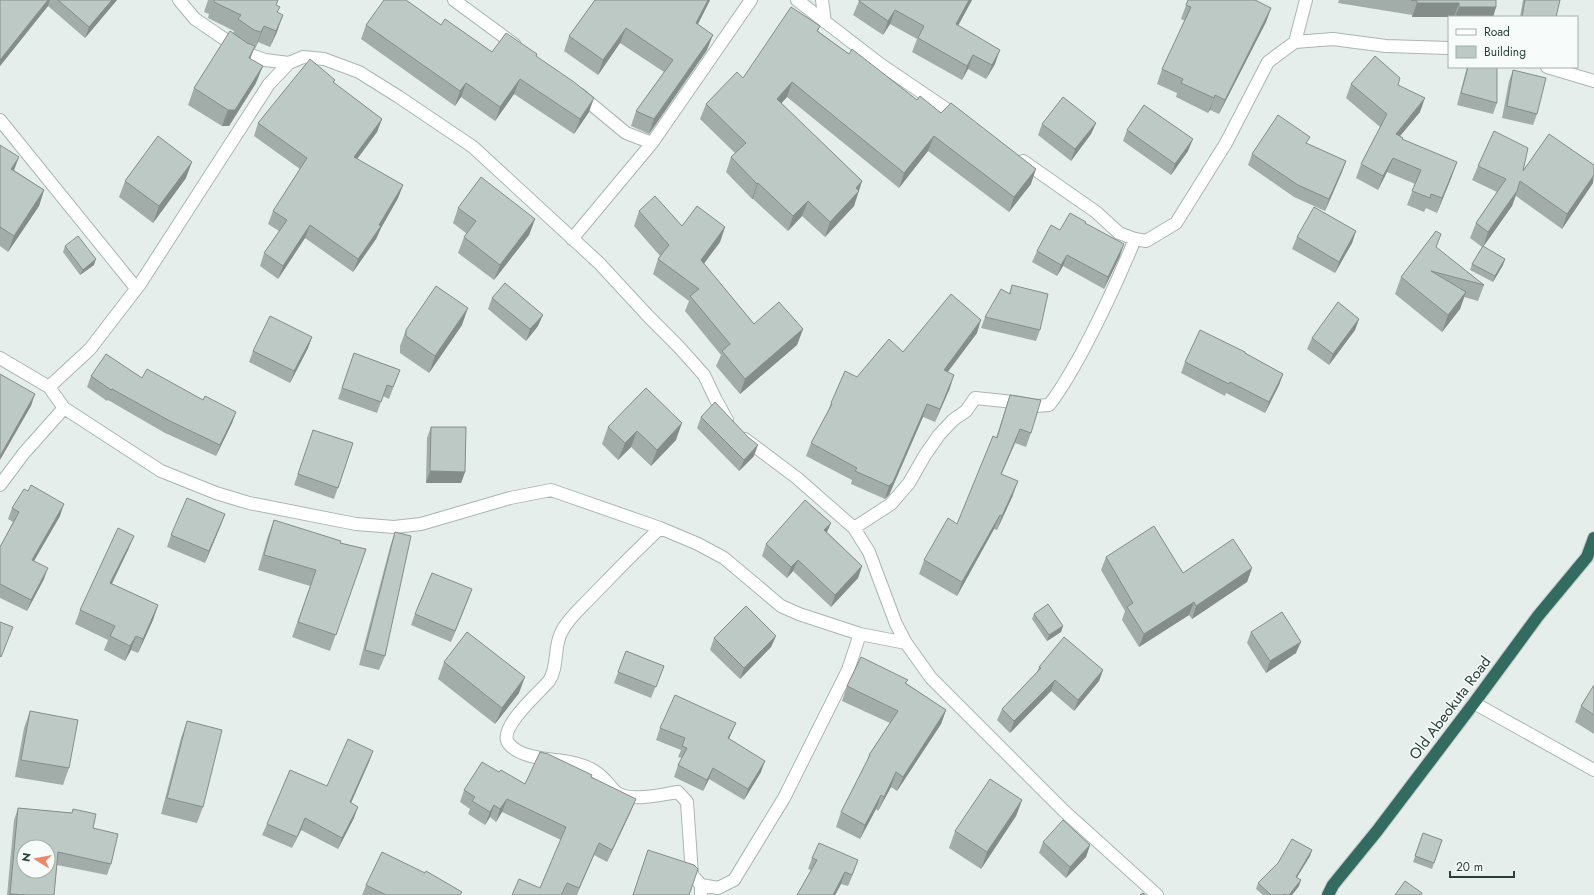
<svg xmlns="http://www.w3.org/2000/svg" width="1594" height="895" viewBox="0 0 1594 895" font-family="Jost,sans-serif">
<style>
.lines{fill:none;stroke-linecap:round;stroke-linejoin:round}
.minor-casing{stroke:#a9b6b2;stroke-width:14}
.highway-casing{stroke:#c2cac8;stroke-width:14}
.minor{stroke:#fff;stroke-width:12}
.highway{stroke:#336b60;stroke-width:12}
.wall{fill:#a2ada9}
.shaded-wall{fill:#848d89}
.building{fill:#bcc9c4;stroke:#848d89;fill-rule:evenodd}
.labels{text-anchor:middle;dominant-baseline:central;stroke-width:3;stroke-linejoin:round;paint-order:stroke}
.street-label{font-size:15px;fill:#264039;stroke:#f7fbf9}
</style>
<rect width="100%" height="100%" fill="#e6eeeb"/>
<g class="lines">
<defs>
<path id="minor" d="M179 0 195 19 245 53 265 60 289 63
M454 0 515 45
M797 0 880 64 958 117
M822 0 825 22
M1295 42 1306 0
M1547 67 1594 81
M579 94 626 133 652 143
M0 120 136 288
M1023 161 1096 212 1119 233 1135 239 1146 241 1176 223 1226 143 1268 62 1295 42 1333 39 1386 46 1449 48
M572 239 652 143 751 0
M0 358 49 387 64 408 161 471 216 493 249 503 356 524 394 527 421 524 510 498 551 490 660 528 698 544 724 558 781 606 799 614 860 634 906 643
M49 387 90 349 140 284 269 84 289 63 303 57 324 59 359 72 399 97 473 147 599 263 649 317 678 346 704 375 716 400 727 420
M745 439 797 478 854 528 869 552 896 624 906 643 931 678 1064 811 1157 895
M0 485 24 453 64 408
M660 528C637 550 615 572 593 595 582 607 569 617 562 631 553 646 559 666 549 681 540 692 496 729 509 744 523 761 558 758 578 764 589 767 598 772 606 781 609 784 612 789 616 792 630 803 662 794 678 792L687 802 692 875 701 885V895
M854 528 891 504 909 483 925 455 939 435 953 420 966 411 975 398 1014 402 1036 406 1049 405C1061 390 1070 373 1080 356 1101 317 1118 280 1135 239
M1474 703 1594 770
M701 885 718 888 734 880 784 798 848 670 860 634"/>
<path id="highway" d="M1328 895 1333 885 1377 831 1474 703 1538 616 1587 557 1594 538"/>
</defs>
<use href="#minor" class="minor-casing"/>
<use href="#highway" class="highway-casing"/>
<use href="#minor" class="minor"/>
<use href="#highway" class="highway"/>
</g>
<path class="wall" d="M0 0H117L85 38 48 6 0 66Z
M208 0H278L276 5 278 12 277 32 270 47 258 42 255 49 254 48 250 58 256 83 229 126H222L188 105 194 88 233 33 234 31 208 18 209 14 204 12Z
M595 0H710L698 24 707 50 649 134 631 126 636 111 664 72 620 43 598 75 564 51 569 36Z
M972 0 958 26 995 64 986 79 968 69 962 80 912 52 917 39 890 24 883 35 853 15 859 1Z
M1188 0 1271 8 1266 22 1219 114 1210 110 1208 113 1176 97 1177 93 1157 84 1162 69 1185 21 1181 19Z
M1339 0H1496V7L1493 17H1412V15L1338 3Z
M1523 0H1560L1556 17H1520Z
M366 25H441L492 52 537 54 536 56 589 112 574 134 514 94 495 121 461 97 455 106 361 39Z
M820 26 818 31 849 54 917 100 1031 184 1009 212 928 151 899 188 787 97 781 103 862 181 854 206 825 237 802 216 788 231 753 199H752L726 172 731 157 735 153 700 119 706 104Z
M1467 67H1497V103L1493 114 1457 105Z
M1513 70 1537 114 1533 125 1502 118 1509 81Z
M335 80 334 83 382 119 377 132 357 159 403 185 398 198 381 228 376 239 353 272 305 238 278 279 260 266 264 253 279 231 268 224 273 211 300 169 254 136 258 123Z
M1351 84 1398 85 1420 112 1400 136 1402 139 1452 176 1437 213 1426 208 1424 212 1407 205 1415 184 1387 172 1378 190 1356 178 1361 164 1380 127 1346 98Z
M1096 123 1091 134 1071 161 1038 135 1042 124Z
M1127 130 1188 151 1171 175 1123 141Z
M1308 144 1346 161 1342 172 1325 211 1294 197 1248 165 1252 154Z
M0 145 14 170 44 190 39 206 8 252 0 246Z
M1478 166 1523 171 1593 183 1562 229 1516 196 1512 206 1483 247 1505 259 1503 265 1493 282 1470 270 1472 264 1482 247 1470 238 1476 223 1497 192 1472 180Z
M186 178 153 223 119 197 125 181Z
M458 208 535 219 529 235 494 280 458 253 464 237 467 234 453 223Z
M639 211 682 226 725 227 720 242 704 264 754 324 803 329 797 345 740 394 716 366 721 355 685 311 689 301 653 274 658 259 660 256 634 226Z
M1085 223 1120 256 1104 289 1063 266 1057 276 1032 262 1037 251 1060 230Z
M1356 231 1352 243 1335 273 1292 249 1297 237Z
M1441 234 1436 248 1484 285 1478 301 1464 297 1460 309 1442 332 1395 294 1401 277Z
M65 246 94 265 80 275 63 252Z
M1012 285 1040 330 1036 341 981 328 985 317 1009 294Z
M492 298 538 326 526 341 488 309Z
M1359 319 1355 330 1329 365 1307 349 1312 338Z
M462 325 429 373 400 353V346L406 330Z
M977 333 948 372 950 388 935 422 923 417 889 495 885 499 851 484 852 480 806 456 811 443 827 413 831 403 857 377 903 352Z
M312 337 308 348 290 383 249 362 253 351Z
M354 353 400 370 389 399 383 396 377 413 338 399Z
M1245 353 1283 374 1279 385 1265 413 1226 393 1225 396 1181 373 1185 362Z
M91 376 142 378 236 412 232 423 216 456 165 433 108 400 107 401 87 387Z
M646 388 676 440 651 466 631 447 618 460 602 444 608 427Z
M1010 395 1031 433 1026 447 1015 443 1001 474 1013 495 997 530 994 529 957 596 919 574 924 560 957 524 996 438Z
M701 417 754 456 739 471 697 428Z
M431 427 465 472 461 483H426L427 438Z
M313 430 353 443 334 499 294 485Z
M12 508 60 516 34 561 44 579 27 611 0 598V547L13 522 8 519Z
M225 514 205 563 167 547 171 535Z
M274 520 340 543 366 549 330 651 292 637 310 586 258 570 268 536Z
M831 523 827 532 862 566 858 578 831 607 793 571 787 578 762 556 766 544Z
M395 532 385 656 379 670 359 665 390 547Z
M134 536 128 550 112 584 158 605 153 620 138 653 131 650 125 661 104 650 108 640 75 624 80 610Z
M1106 557 1183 573 1252 568 1247 582 1192 619 1189 615 1139 647 1122 620 1125 611 1101 570Z
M472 589 451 642 411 625 415 614Z
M1034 614 1063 626 1061 632 1047 641 1032 619Z
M1251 632 1296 653 1266 673 1247 643Z
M776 636 771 647 740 679 710 650 714 638Z
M626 651 664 666 651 698 614 683Z
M444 662 519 693 495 724 438 679Z
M1039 667 1103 670 1099 681 1074 711 1051 691 1010 733 997 720 1002 709 1037 672Z
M908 680 906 683 946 710 941 724 897 791 891 787 878 811 876 809 860 839 836 827 841 812 866 764 869 755 890 723 842 701 847 686Z
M1594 685V734L1575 722 1581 706Z
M30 711 69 768 63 785 15 777 24 728Z
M187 721 203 807 197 823 161 814 181 738Z
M736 723 729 739 761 772 744 800 709 779 703 791 674 777 678 765 682 758 678 757 681 750 656 740 660 728Z
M373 751 369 762 351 803 354 818 338 849 301 830 292 848 262 835 267 824 327 786Z
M499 772 525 784 591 777 631 811 607 862 594 855 577 895H512L540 888 561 840 502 812 496 822 490 817 485 825 468 814 470 809 460 802 464 790Z
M1022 800 1016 816 981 869 949 848 955 831Z
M18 808 72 813 73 809 93 828 111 864 107 875 57 865 54 895H7L14 820Z
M1423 833 1442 840 1432 869 1413 862Z
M1043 842 1090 845 1086 857 1066 878 1039 853Z
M648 850 689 895H633Z
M1312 850 1310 856 1297 877 1299 886 1292 895H1263L1256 889 1258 883Z
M812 858 854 871 848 886 841 884 835 895H797L811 870 808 869Z
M366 885 461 895H362Z"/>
<path class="shaded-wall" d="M48 0H50L48 6 0 66V60Z
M112 0H117L85 38 89 27Z
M708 0H710L691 38 696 23Z
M969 0H972L951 38 956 24Z
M1417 3H1459L1454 17H1412Z
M1459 7H1496L1493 17H1455Z
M1271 8 1266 22 1219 114 1225 100Z
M895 10 890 24 883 35 888 21Z
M283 15 277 32 270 47 276 31Z
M264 26 258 42 255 49 261 32Z
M626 28 620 43 598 75 603 60Z
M713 35 707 50 649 134 654 119Z
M255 46 249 62V58Z
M1000 50 995 64 986 79 992 65Z
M973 55 968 69 962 80 967 66Z
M263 66 256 83 229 126H222L228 110Z
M520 79 514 94 495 121 500 107Z
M792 82 787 97 772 114 777 99Z
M466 83 461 97 455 106 460 91Z
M1215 95 1210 110 1208 113 1214 98Z
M594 98 589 112 574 134 580 119Z
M1425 98 1420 112 1390 148 1396 134Z
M382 119 377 132 349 170 354 157Z
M1096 123 1091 134 1071 161 1075 149Z
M934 136 928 151 899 188 904 173Z
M1193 139 1188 151 1171 175 1175 164Z
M19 157 13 173 11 169Z
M1393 158 1387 172 1378 190 1383 176Z
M1346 161 1342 172 1325 211 1329 199Z
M192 162 186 178 153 223 159 206Z
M1457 162 1452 176 1437 213 1442 198Z
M1036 169 1031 184 1009 212 1014 197Z
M1594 175 1593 183 1562 229 1567 214Z
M862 181 854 206 825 237 830 222 856 188Z
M758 183 753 199H752L757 184Z
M403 185 398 198 381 228 376 239 353 272 358 259 379 225Z
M44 190 39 206 8 252 14 236Z
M1517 191 1512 206 1483 247 1488 232Z
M808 201 802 216 788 231 793 216Z
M535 219 529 235 494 280 500 265Z
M310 225 305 238 278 279 283 266Z
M725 227 720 242 695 275 701 260Z
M1356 231 1352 243 1335 273 1339 262Z
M1124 244 1120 256 1104 289 1108 277Z
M1067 255 1063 266 1057 276 1061 265Z
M96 259 94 265 80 275 83 270Z
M1505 259 1503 265 1493 282 1495 276Z
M1466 292 1460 309 1442 332 1448 315Z
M468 308 462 325 429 373 435 356Z
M543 315 538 326 526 341 530 329Z
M1359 319 1355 330 1329 365 1333 354Z
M981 320 977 333 939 383 944 370Z
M803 329 797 345 740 394 745 379Z
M312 337 308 348 290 383 294 371Z
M1283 374 1279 385 1265 413 1269 402Z
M954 375 950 388 935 422 940 409Z
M35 394 31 406 0 460V456Z
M927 404 923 417 889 495 885 499 889 486Z
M236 412 232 423 216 456 220 445Z
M682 423 676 440 651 466 657 450Z
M1020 429 1015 443 996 487 1001 474Z
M637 431 631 447 618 460 625 443Z
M758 445 754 456 739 471 744 460Z
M430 471 465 472 461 483H426Z
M1018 481 1013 495 997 530 1002 516Z
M64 504 60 516 28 571 32 560Z
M225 514 221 525 205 563 209 551Z
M1000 515 994 529 957 596 962 582Z
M831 523 826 534 824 530Z
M134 536 128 550 105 597 110 583Z
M798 560 793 571 787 578 791 567Z
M862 566 858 578 831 607 835 595Z
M48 568 44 579 27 611 31 600Z
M1252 568 1247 582 1192 619 1196 606Z
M472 589 468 600 451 642 455 631Z
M1194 602 1189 615 1139 647 1144 634Z
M158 605 153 620 138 653 143 639Z
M1063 626 1061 632 1047 641 1049 635Z
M136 636 131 650 125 661 130 646Z
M776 636 771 647 740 679 744 668Z
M1301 642 1296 653 1266 673 1270 661Z
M1103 670 1099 681 1074 711 1078 700Z
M525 677 519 693 495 724 502 708Z
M1055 680 1051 691 1010 733 1014 721Z
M946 710 941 724 897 791 903 777Z
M736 723 731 734 724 750 728 738Z
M373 751 369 762 346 814 350 802Z
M765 761 761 772 744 800 748 789Z
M713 768 709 779 703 791 707 780Z
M896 772 891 787 878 811 884 797Z
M881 795 876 809 860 839 865 825Z
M507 799 502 812 496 822 500 809Z
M636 799 631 811 607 862 612 850Z
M1022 800 1016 816 981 869 987 852Z
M494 805 490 817 485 825 490 812Z
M358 807 354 818 338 849 342 838Z
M305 818 301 830 292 848 297 837Z
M599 843 594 855 576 895 579 888Z
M1090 845 1086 857 1066 878 1070 867Z
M1312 850 1310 856 1294 882 1296 877Z
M858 860 854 871 848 886 852 875Z
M845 872 841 884 835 895H833Z
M1301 880 1299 886 1292 895H1289Z
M10 894 28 895H9Z"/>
<path class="building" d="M0 0H48L0 60Z
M58 0H112L89 27Z
M214 0H278L276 5 280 7 277 12 283 15 276 31 264 26 261 32 254 30 238 19 241 15 214 2Z
M384 0H406L441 25 445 19 492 52 506 33 537 54 536 56 574 82 594 98 580 119 520 79 500 107 466 83 460 91 366 25Z
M595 0H708L696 23 713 35 654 119 636 111 673 60 626 28 603 60 569 36Z
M859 0H969L956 24 1000 50 992 65 973 55 967 66 918 38 924 26 895 10 888 21 859 1Z
M1188 0H1255L1271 8 1225 100 1215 95 1214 98 1181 83 1183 79 1162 69 1191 7 1186 5Z
M1411 0H1496V7H1459V3H1417V1Z
M1525 0H1560L1556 17H1522Z
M791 7 820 26 817 31 849 54 852 49 917 100 920 96 941 113 951 103 1036 169 1014 197 934 136 904 173 792 82 777 99 862 181 856 188 859 191 830 222 808 201 793 216 758 183 757 184 731 157 746 143 706 104 737 72 743 78Z
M230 31 247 43 255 46 249 58 263 66 235 110H228L194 88Z
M1375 56 1400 78 1398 85 1425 98 1396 134 1403 138 1402 139 1457 162 1442 198 1431 194 1430 198 1412 191 1421 170 1393 158 1383 176 1361 164 1387 114 1351 84Z
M310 59 335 80 333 82 382 119 354 157 403 185 379 225 381 226 358 259 310 225 283 266 264 253 287 220 273 211 307 158 258 123Z
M1468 67H1497V103L1461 93Z
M1513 70 1546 78 1537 114 1507 106Z
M1063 97 1096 123 1075 149 1042 124Z
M1144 105 1193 139 1175 164 1127 130Z
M1278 115 1310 137 1306 143 1346 161 1329 199 1298 185 1252 154Z
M1494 131 1528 148 1523 171 1549 134 1594 165V175L1567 214 1520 181 1517 191 1488 232 1476 223 1506 179 1478 166Z
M158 136 192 162 159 206 125 181Z
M0 145 19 157 11 169 44 190 14 236 0 227Z
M481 177 535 219 500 265 464 237 476 221 458 208Z
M655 196 682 226 697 206 725 227 701 260 754 324 779 302 803 329 745 379 722 351 730 344 690 296 699 289 658 259 669 245 639 211Z
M1314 207 1356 231 1339 262 1297 237Z
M1070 213 1086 222 1085 223 1124 244 1108 277 1067 255 1061 265 1037 251 1051 225 1060 230Z
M1436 231 1441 234 1436 247 1484 285 1431 271 1466 292 1448 315 1401 277Z
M78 236 96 259 83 270 65 246Z
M1483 246 1505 259 1495 276 1472 264Z
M505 283 543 315 530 329 492 298Z
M1012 285 1048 294 1040 330 985 317 1001 289 1010 294Z
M436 286 468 308 435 356 406 336V330Z
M951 294 981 320 944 370 954 375 940 409 927 404 893 482 889 486 855 471 857 468 811 443 832 404 831 403 845 371 857 377 889 339 903 352Z
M1338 302 1359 319 1333 354 1312 338Z
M270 316 312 337 294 371 253 351Z
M1200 330 1245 352V353L1283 374 1269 402 1230 382 1229 384 1185 362Z
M354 353 400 370 393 387 387 385 381 402 342 388Z
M106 354 142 378 147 369 203 400 205 396 236 412 220 445 170 421 112 389 111 390 91 376Z
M0 374 35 394 0 456Z
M646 388 682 423 657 450 637 431 625 443 608 427Z
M1010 395 1041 400 1031 433 1020 429 1001 474 1018 481 1002 516 1000 515 962 582 924 560 948 518 957 524 993 436 997 438Z
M715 402 748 437 758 445 744 460 701 417Z
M431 427H466L465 472 430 471Z
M313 430 353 443 338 488 298 474Z
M31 485 64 504 32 560 48 568 31 600 0 584V547L19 512 12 508 24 489 28 491Z
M187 498 225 514 209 551 171 535Z
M805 500 831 523 824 530 862 566 835 595 798 560 791 567 766 544Z
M274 520 341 541 340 543 366 549 336 635 298 622 316 570 264 555Z
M1154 526 1183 573 1233 539 1252 568 1196 606 1194 602 1144 634 1127 607 1133 603 1106 557Z
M118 528 134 536 110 583 158 605 143 639 136 636 130 646 110 636 115 626 80 610Z
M395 532 411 536 385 656 365 650Z
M432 573 472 589 455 631 415 614Z
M1048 604 1063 626 1049 635 1034 614Z
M746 606 776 636 744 668 714 638Z
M1282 612 1301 642 1270 661 1251 632Z
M0 622 13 627 1 657 0 656Z
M467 632 525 677 502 708 444 662Z
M1064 637 1103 670 1078 700 1055 680 1014 721 1002 709 1041 668 1039 667Z
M626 651 664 666 656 687 618 672Z
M861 657 908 680 905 683 946 710 903 777 896 772 884 797 881 795 865 825 841 812 870 755H869L898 711 847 686Z
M1594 685V715L1581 706Z
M675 695 736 723 728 738 765 761 748 789 713 768 707 780 678 765 687 748 682 746 685 738 660 728Z
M30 711 78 720 69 768 21 760Z
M187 721 222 730 203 807 167 798Z
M348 739 373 751 350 802 358 807 342 838 305 818 297 837 267 824 290 770 327 786Z
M540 752 548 754 592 775 591 777 636 799 612 850 599 843 579 888 567 883 561 895H512L519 879 540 888 566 827 507 799 500 809 494 805 490 812 472 801 475 797 464 790 482 762 499 772 501 770 525 784Z
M990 779 1022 800 987 852 955 831Z
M18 808 72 813 73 809 96 814 93 828 118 834 111 864 58 852 54 895H28L10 894ZM24 847H48V871H24Z
M1063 820 1090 845 1070 867 1043 842Z
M1423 833 1442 840 1434 863 1415 856Z
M1292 839 1312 850 1296 877 1301 880 1289 895H1286L1284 894 1283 895H1271L1258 883 1278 863Z
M819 843 858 860 852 875 845 872 833 895H797L817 860 812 858Z
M648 850 694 865 698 869 689 895H633Z
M382 852 425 873 426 871 462 892 460 895H386L366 885Z
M1405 881 1422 893 1421 895H1395Z
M1143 893 1145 895H1140Z"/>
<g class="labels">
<g class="street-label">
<text transform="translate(1450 708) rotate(-53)">Old Abeokuta Road</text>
</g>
</g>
<rect x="1448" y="16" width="130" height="52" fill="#f7fbf9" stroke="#a3b0ac"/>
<rect x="1456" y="29" width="20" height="6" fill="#ffffff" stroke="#a3b0ac"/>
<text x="1484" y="36" font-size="12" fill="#264039">Road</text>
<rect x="1456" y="46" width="20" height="12" fill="#bcc9c4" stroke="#a3b0ac"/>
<text x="1484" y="56" font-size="12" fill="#264039">Building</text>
<g transform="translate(36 859) rotate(281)"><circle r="19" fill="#f7fbf9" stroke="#a3b0ac"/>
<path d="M0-3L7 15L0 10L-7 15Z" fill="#ec8867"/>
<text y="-6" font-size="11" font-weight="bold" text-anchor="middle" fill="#264039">N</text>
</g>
<path d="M1450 871v6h64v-6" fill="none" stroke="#264039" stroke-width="2"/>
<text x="1456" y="871" font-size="12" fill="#264039" stroke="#f7fbf9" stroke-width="3" paint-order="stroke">20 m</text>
</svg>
